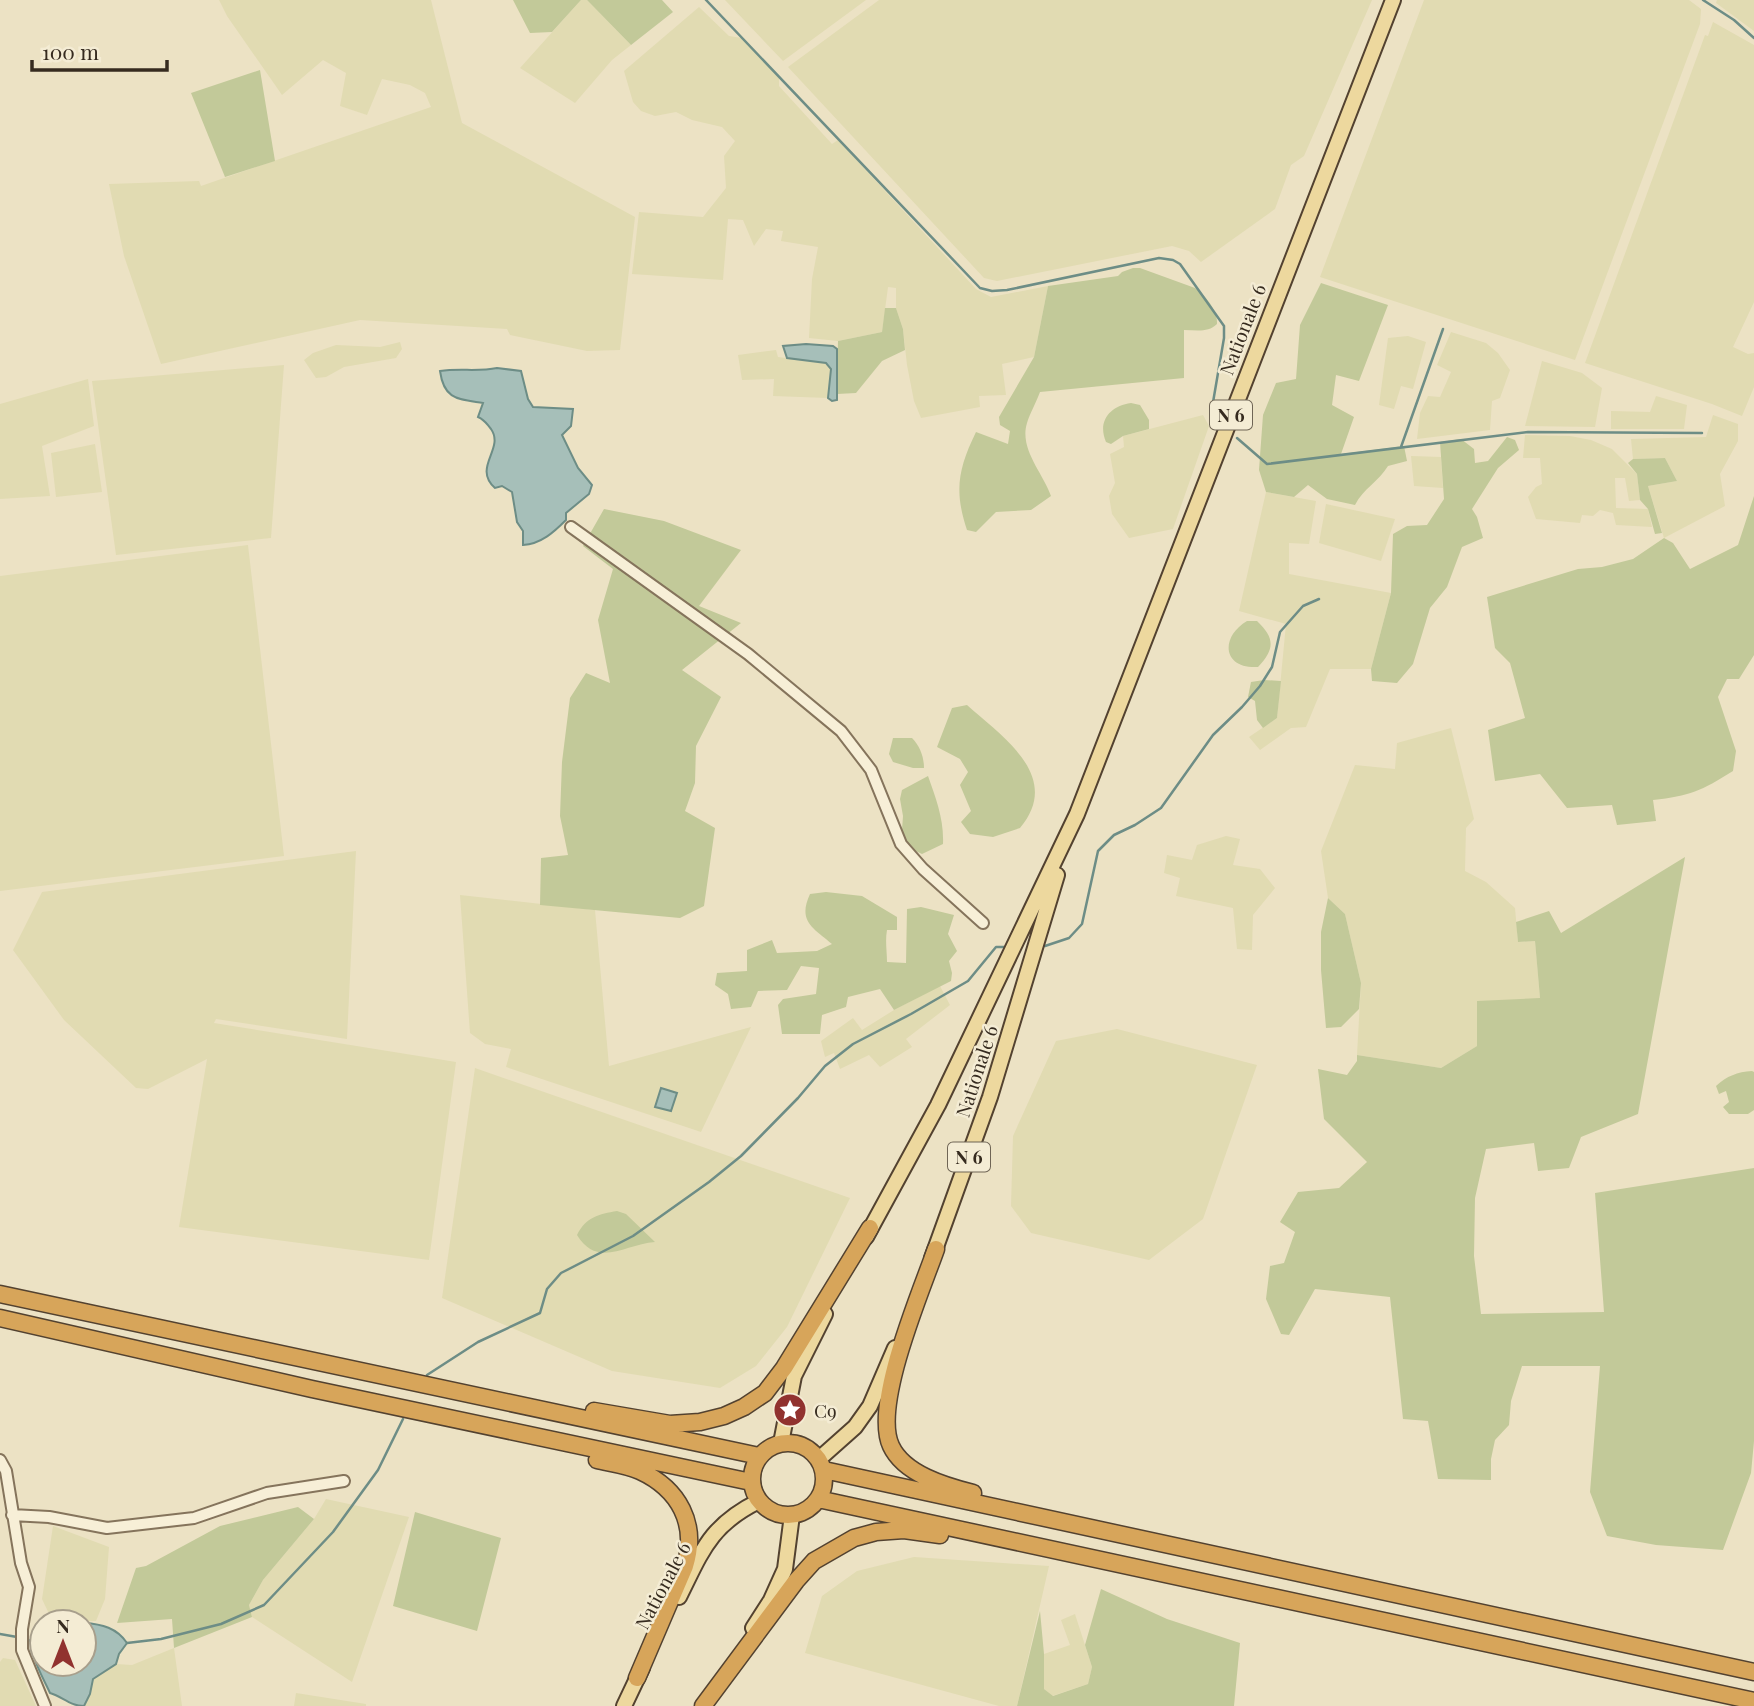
<svg xmlns="http://www.w3.org/2000/svg" width="1754" height="1706" viewBox="0 0 1754 1706" font-family="'Playfair Display',serif">
<style>
.farmland{fill:#e1dbb2}
.green{fill:#c2c999}
.water{fill:#a6bfb9;stroke:#6d8d86;stroke-width:2}
.lines{fill:none;stroke-linecap:round;stroke-linejoin:round}
.stream{stroke:#6d8d86;stroke-width:2.5}
.minor-casing{stroke:#85745c;stroke-width:14}
.major-casing{stroke:#534230;stroke-width:18}
.highway-casing{stroke:#534230;stroke-width:19}
.minor{stroke:#f7efd7;stroke-width:10}
.major{stroke:#edd89e;stroke-width:14}
.highway{stroke:#d7a55a;stroke-width:16}
.labels{text-anchor:middle;dominant-baseline:central;stroke-width:5;stroke-linejoin:round;paint-order:stroke}
.shield{fill:#f4ecd4;stroke:#6f6555;stroke-width:2}
.shield-label{font-size:18px;font-weight:bold;fill:#362b1f}
.street-label{font-size:19px;fill:#362b1f;stroke:#f4ecd4}
.poi-label{font-size:19px;fill:#362b1f;stroke:#f4ecd4;text-anchor:start}
</style>
<rect width="100%" height="100%" fill="#ece2c4"/>
<path class="farmland" d="M219 0H431L462 123 635 217 620 350 587 351 510 335 507 329 360 320 161 364 124 256 109 184 199 181 201 186 431 107 425 93 410 85 382 79 367 115 340 106 346 73 323 60 282 95 227 16Z
M581 0H587L631 45 612 60 575 103 520 68Z
M725 0H866L783 61Z
M879 0H1372L1304 156 1291 165 1275 209 1201 262 1189 251 1172 246 997 281 984 278 788 67Z
M1424 0H1689L1701 9 1700 24 1575 360 1320 277Z
M1717 0H1754V31L1716 3Z
M699 7 729 36 742 38 779 78V86L832 144 838 140 976 289 991 297 1048 286 1034 357 1002 364 1006 395 979 396 980 407 921 418 914 401 907 365 903 329 896 308V288L888 287 882 332 838 341 809 338 812 279 818 247 781 241 783 231 766 229 754 246 743 220 728 219 723 280 632 274 639 212 703 217 726 188 724 156 735 141 722 127 692 120 676 112 655 116 641 111 633 102 624 71Z
M1713 22 1754 45V302L1733 347 1748 354 1754 353V387L1742 416 1712 404 1585 363 1705 35 1708 36Z
M1451 332 1486 343 1498 353 1510 370 1500 398 1492 401 1490 430 1417 439 1420 413 1428 396 1440 397 1451 372 1437 365Z
M1408 336 1426 342 1413 389 1401 386 1394 409 1379 405 1388 338Z
M400 342 402 349 396 358 344 367 326 377 316 378 304 360 313 353 336 345 380 347Z
M776 350 778 357 826 363 831 369 828 398 773 396 774 379 742 380 738 355Z
M1542 361 1582 373 1602 388 1595 427 1525 426Z
M284 365 271 538 116 555 92 381Z
M88 379 94 426 42 446 50 496 0 499V404Z
M1656 396 1687 405 1684 429H1611V411L1650 412Z
M1203 415 1209 426 1173 529 1129 538 1112 514 1109 496 1115 483 1110 454 1124 447 1123 436Z
M1713 415 1738 424V441L1720 474 1725 506 1664 538 1648 486 1677 481 1665 458 1633 459 1631 439 1706 437Z
M1525 435 1570 436 1591 440 1612 449 1637 474 1640 500 1629 501 1625 478H1615L1616 508 1648 509 1652 527 1616 525 1613 513 1600 510 1593 516 1582 515 1580 523 1536 519 1528 497 1536 487 1542 484 1540 458H1523Z
M95 444 102 492 56 497 51 453Z
M1411 456 1441 457 1443 488 1414 486Z
M1266 492 1316 501 1309 544 1289 543V574L1391 593 1371 669H1330L1306 727 1291 728 1260 750 1249 737 1277 718 1286 624 1239 611Z
M1326 504 1395 519 1381 561 1319 543Z
M248 545 284 856 0 891V576Z
M1451 728 1474 819 1466 828 1465 871 1486 882 1515 908 1518 942 1535 941 1540 998 1477 1046 1441 1068 1357 1055 1361 983 1345 914 1328 898 1321 851 1355 765 1395 769 1397 743Z
M1226 836 1240 839 1233 865 1260 869 1275 888 1253 915 1252 950 1237 949 1233 908 1176 896 1180 878 1164 873 1167 855 1192 860 1197 845Z
M356 851 347 1039 216 1019 214 1023 456 1062 429 1260 179 1227 207 1059 148 1089 136 1088 64 1020 13 950 42 892Z
M460 895 595 910 609 1066 751 1027 701 1132 506 1067 511 1049 485 1044 470 1033Z
M940 986 950 1005 906 1039 912 1047 880 1067 869 1055 840 1069 834 1053 825 1057 821 1041 853 1018 862 1030 894 1010Z
M1117 1029 1257 1065 1203 1219 1149 1260 1031 1233 1011 1206 1013 1136 1056 1041Z
M475 1068 850 1198 787 1327 756 1366 720 1388 612 1371 442 1298Z
M326 1499 409 1517 352 1682 252 1617 249 1605 263 1580 314 1519Z
M53 1526 109 1547 105 1599 96 1621 55 1622 51 1618 42 1599Z
M914 1557 1049 1566 1017 1706H999L805 1653 822 1596 857 1571Z
M1075 1614 1092 1667 1088 1684 1052 1696 1044 1689V1654L1070 1645 1061 1620Z
M174 1648 182 1706H84L90 1694 92 1679 100 1673 116 1664 132 1665Z
M3 1658 15 1660 36 1706H0V1662Z
M296 1693 366 1704V1706H294Z"/>
<path class="green" d="M513 0H581L552 32 530 33Z
M587 0H662L673 12 631 45Z
M260 70 275 161 225 177 191 93Z
M1133 268H1140L1195 288C1206 296 1218 311 1217 324 1208 333 1196 330 1184 330V378L1040 392C1036 403 1030 413 1027 423 1019 449 1043 473 1051 496L1031 510 996 512 976 532 967 530C954 491 958 469 976 432L1008 444 1010 431 1000 425 999 417 1034 357 1048 286 1118 276 1122 272Z
M1321 283 1388 305 1359 381 1336 375 1332 405 1354 417 1341 454 1404 446 1407 461 1388 466C1379 481 1363 489 1355 505L1327 499 1308 485 1294 497 1266 492 1259 470 1263 415 1276 383 1296 379 1300 325Z
M885 308H896L903 329 905 350 882 361 856 393 837 394 838 341 882 332Z
M1131 403 1140 405 1149 420V429L1123 436 1111 444 1106 442C1097 421 1110 406 1131 403Z
M1507 437 1515 440 1519 450 1498 468 1472 509 1477 517 1483 538 1462 547 1447 587 1430 608 1413 664 1397 683 1372 681 1371 669 1391 593 1393 534 1407 526 1427 525 1444 499 1440 442 1461 439 1474 449 1475 463 1488 461Z
M1665 458 1677 481 1648 486 1662 533 1655 534 1648 509 1640 500 1637 474 1628 463 1633 459Z
M1754 496V655L1739 679H1727L1718 697 1736 751 1733 771C1701 791 1690 796 1653 800L1656 821 1617 825 1612 805 1567 808 1540 774 1495 781 1488 730 1525 718 1510 663 1495 648 1487 597 1578 569 1602 567 1633 559 1664 538 1673 543 1690 569 1738 545Z
M604 509 664 521 741 550 699 606 741 623 682 670 721 697 696 746 695 783 685 811 715 828 704 906 680 918 540 905 541 858 568 855 560 816 562 762 570 698 586 673 610 683 598 620 613 569 583 546Z
M1247 621H1257C1275 638 1275 649 1258 667 1222 669 1220 637 1247 621Z
M1264 680 1281 681 1277 718 1263 728 1257 720 1255 701 1248 697 1251 682Z
M967 705C1003 737 1063 777 1020 828L993 837 970 834 961 822 971 811 960 785 968 772 960 759 937 747 952 708Z
M893 738H912C920 746 924 757 924 768H913L893 762 889 754Z
M928 776C936 799 944 819 943 844L922 854 901 844 903 816 900 799 902 790Z
M1685 857 1638 1114 1581 1137 1569 1168 1538 1171 1534 1143 1486 1149 1475 1198 1474 1256 1481 1314 1604 1312 1595 1193 1754 1168V1441L1751 1473 1723 1550 1656 1545 1607 1536 1590 1492 1600 1366H1522L1511 1401 1509 1425 1495 1440 1491 1459V1480L1438 1479 1428 1421 1403 1419 1390 1297 1315 1289 1289 1335 1281 1334 1266 1299 1270 1266 1284 1263 1295 1232 1280 1222 1298 1192 1339 1188 1367 1162 1324 1119 1318 1069 1347 1075 1357 1061V1055L1441 1068 1477 1046V1001L1540 998 1535 941 1518 942 1516 922 1549 911 1561 933Z
M826 892 862 896 897 917V930H887C885 941 887 951 887 962L906 963 907 909 921 907 954 915 948 934 957 951 949 961 952 973 951 981 894 1010 880 989 848 997 846 1007 822 1015 820 1034H782L778 1005 783 999 816 994 819 968 801 966 787 990 758 991 751 1007 731 1009 728 994 715 985 717 973 747 971V950L772 940 777 953 817 951 832 944C814 928 797 922 810 894Z
M1328 898 1345 914 1361 983 1359 1009 1341 1027 1326 1028 1321 970V932Z
M1752 1071 1754 1072V1110L1748 1114H1729L1723 1107 1729 1102 1726 1091 1719 1094 1716 1086C1727 1076 1737 1072 1752 1071Z
M617 1211 626 1214 655 1242C625 1244 598 1269 577 1235 586 1217 599 1214 617 1211Z
M298 1507 314 1519 263 1580 249 1605 252 1617 174 1648 172 1619 117 1623 136 1568 146 1566 220 1526Z
M415 1512 501 1538 477 1631 393 1606Z
M1101 1589 1167 1619 1240 1643 1234 1706H1017L1040 1611 1044 1654V1689L1053 1696 1088 1684 1092 1667 1085 1645Z"/>
<path class="water" d="M806 344 833 346 837 349V400L832 401 828 398 831 369 826 363 787 358 783 346Z
M497 368 521 371 528 399 533 407 573 409 571 426 562 435 578 468 592 485 589 494 566 513V520C554 532 541 544 523 545V531L517 522 512 492 502 486 495 488C472 467 505 449 491 429 486 423 485 420 478 417L483 403C458 399 444 400 440 371 460 368 478 372 497 368Z
M661 1088 677 1093 671 1111 655 1107Z
M84 1623C102 1624 117 1628 127 1643L119 1654 116 1664 93 1679 90 1694 84 1706C70 1706 63 1697 50 1693 42 1675 27 1653 34 1633H42V1664H84Z"/>
<g class="lines">
<path class="stream" d="M706 0 980 288 992 291 1007 290 1159 258 1173 260 1180 264 1224 326V338L1211 414 1213 425
M1703 0 1734 20 1754 38
M1237 438 1267 464 1528 432 1702 433
M1401 447 1443 329
M1045 946 1069 938 1082 924 1098 851 1114 835 1135 825 1161 808 1213 735 1242 707 1260 686 1272 667 1280 632 1303 606 1319 599
M427 1375 478 1342 540 1313 547 1289 561 1273 633 1236 709 1182 741 1156 798 1098 825 1066 853 1044 911 1014 968 981 996 947H1005
M0 1634 17 1637
M24 1639 31 1641
M127 1643 161 1639 221 1624 264 1605 333 1532 378 1470 403 1419"/>
<defs>
<path id="minor" d="M571 527 748 654 841 731 871 770 901 844 923 869 983 923
M0 1460 6 1471 21 1563 29 1587 22 1629V1650L45 1706
M12 1515 49 1517 107 1528 194 1518 267 1493 344 1481"/>
<path id="major" d="M866 1237 938 1105 1077 814 1393 0
M932 1258 990 1097 1057 875
M781 1443 794 1376 825 1314
M819 1459 855 1427 870 1406 895 1348
M679 1597C702 1551 710 1525 759 1501
M753 1628 771 1600 785 1569 792 1515
M624 1706 642 1668"/>
<path id="highway" d="M936 1249C921 1292 872 1405 891 1446 904 1474 945 1486 973 1493
M0 1294 759 1456
M0 1318 312 1389 751 1482
M594 1411 670 1424 700 1422 724 1416 744 1407 765 1393 784 1368 870 1228
M752 1479a36 36 0 1 1 72 0a36 36 0 1 1-72 0Z
M597 1460C610 1463 627 1465 640 1471 679 1489 698 1524 685 1566L637 1678
M824 1470 1754 1672
M818 1499 1754 1701
M703 1706 796 1581 814 1561 854 1538 876 1532 904 1530 940 1535"/>
</defs>
<use href="#minor" class="minor-casing"/>
<use href="#major" class="major-casing"/>
<use href="#highway" class="highway-casing"/>
<use href="#minor" class="minor"/>
<use href="#major" class="major"/>
<use href="#highway" class="highway"/>
</g>
<defs>
<symbol id="sight-disc" viewBox="-11 -11 22 22"><circle r="9.5" fill="#91322f" stroke="#f4ecd4"/><path d="M0-6L1.8-2.2L6-1.7L2.9 1.2L3.7 5.4L0 3.3L-3.7 5.4L-2.9 1.2L-6-1.7L-1.8-2.2Z" fill="#fff"/></symbol>
</defs>
<g fill-rule="evenodd">
<use href="#sight-disc" x="771" y="1391" width="38" height="38"/>
</g>
<g class="labels">
<g class="shield">
<rect x="1210" y="400.5" width="42" height="29" rx="5"/>
<rect x="948" y="1142.5" width="42" height="29" rx="5"/>
</g>
<g class="shield-label">
<text x="1231" y="415">N 6</text>
<text x="969" y="1157">N 6</text>
</g>
<g class="street-label">
<text transform="translate(1242 329) rotate(-69)">Nationale 6</text>
<text transform="translate(976 1071) rotate(-72)">Nationale 6</text>
<text transform="translate(662 1585) rotate(-62)">Nationale 6</text>
</g>
<g class="poi-label">
<text x="814" y="1410">C9</text>
</g>
</g>
<g transform="translate(63 1643)"><circle r="33" fill="#f4ecd4" stroke="#a89f8c" stroke-width="2"/>
<path d="M0-5L12 26L0 18L-12 26Z" fill="#91322f"/>
<text y="-10" font-size="19" font-weight="bold" text-anchor="middle" fill="#362b1f">N</text>
</g>
<path d="M32 60v10h135v-10" fill="none" stroke="#362b1f" stroke-width="3.5"/>
<text x="42" y="60" font-size="21" fill="#362b1f" stroke="#f4ecd4" stroke-width="5" paint-order="stroke">100 m</text>
</svg>
